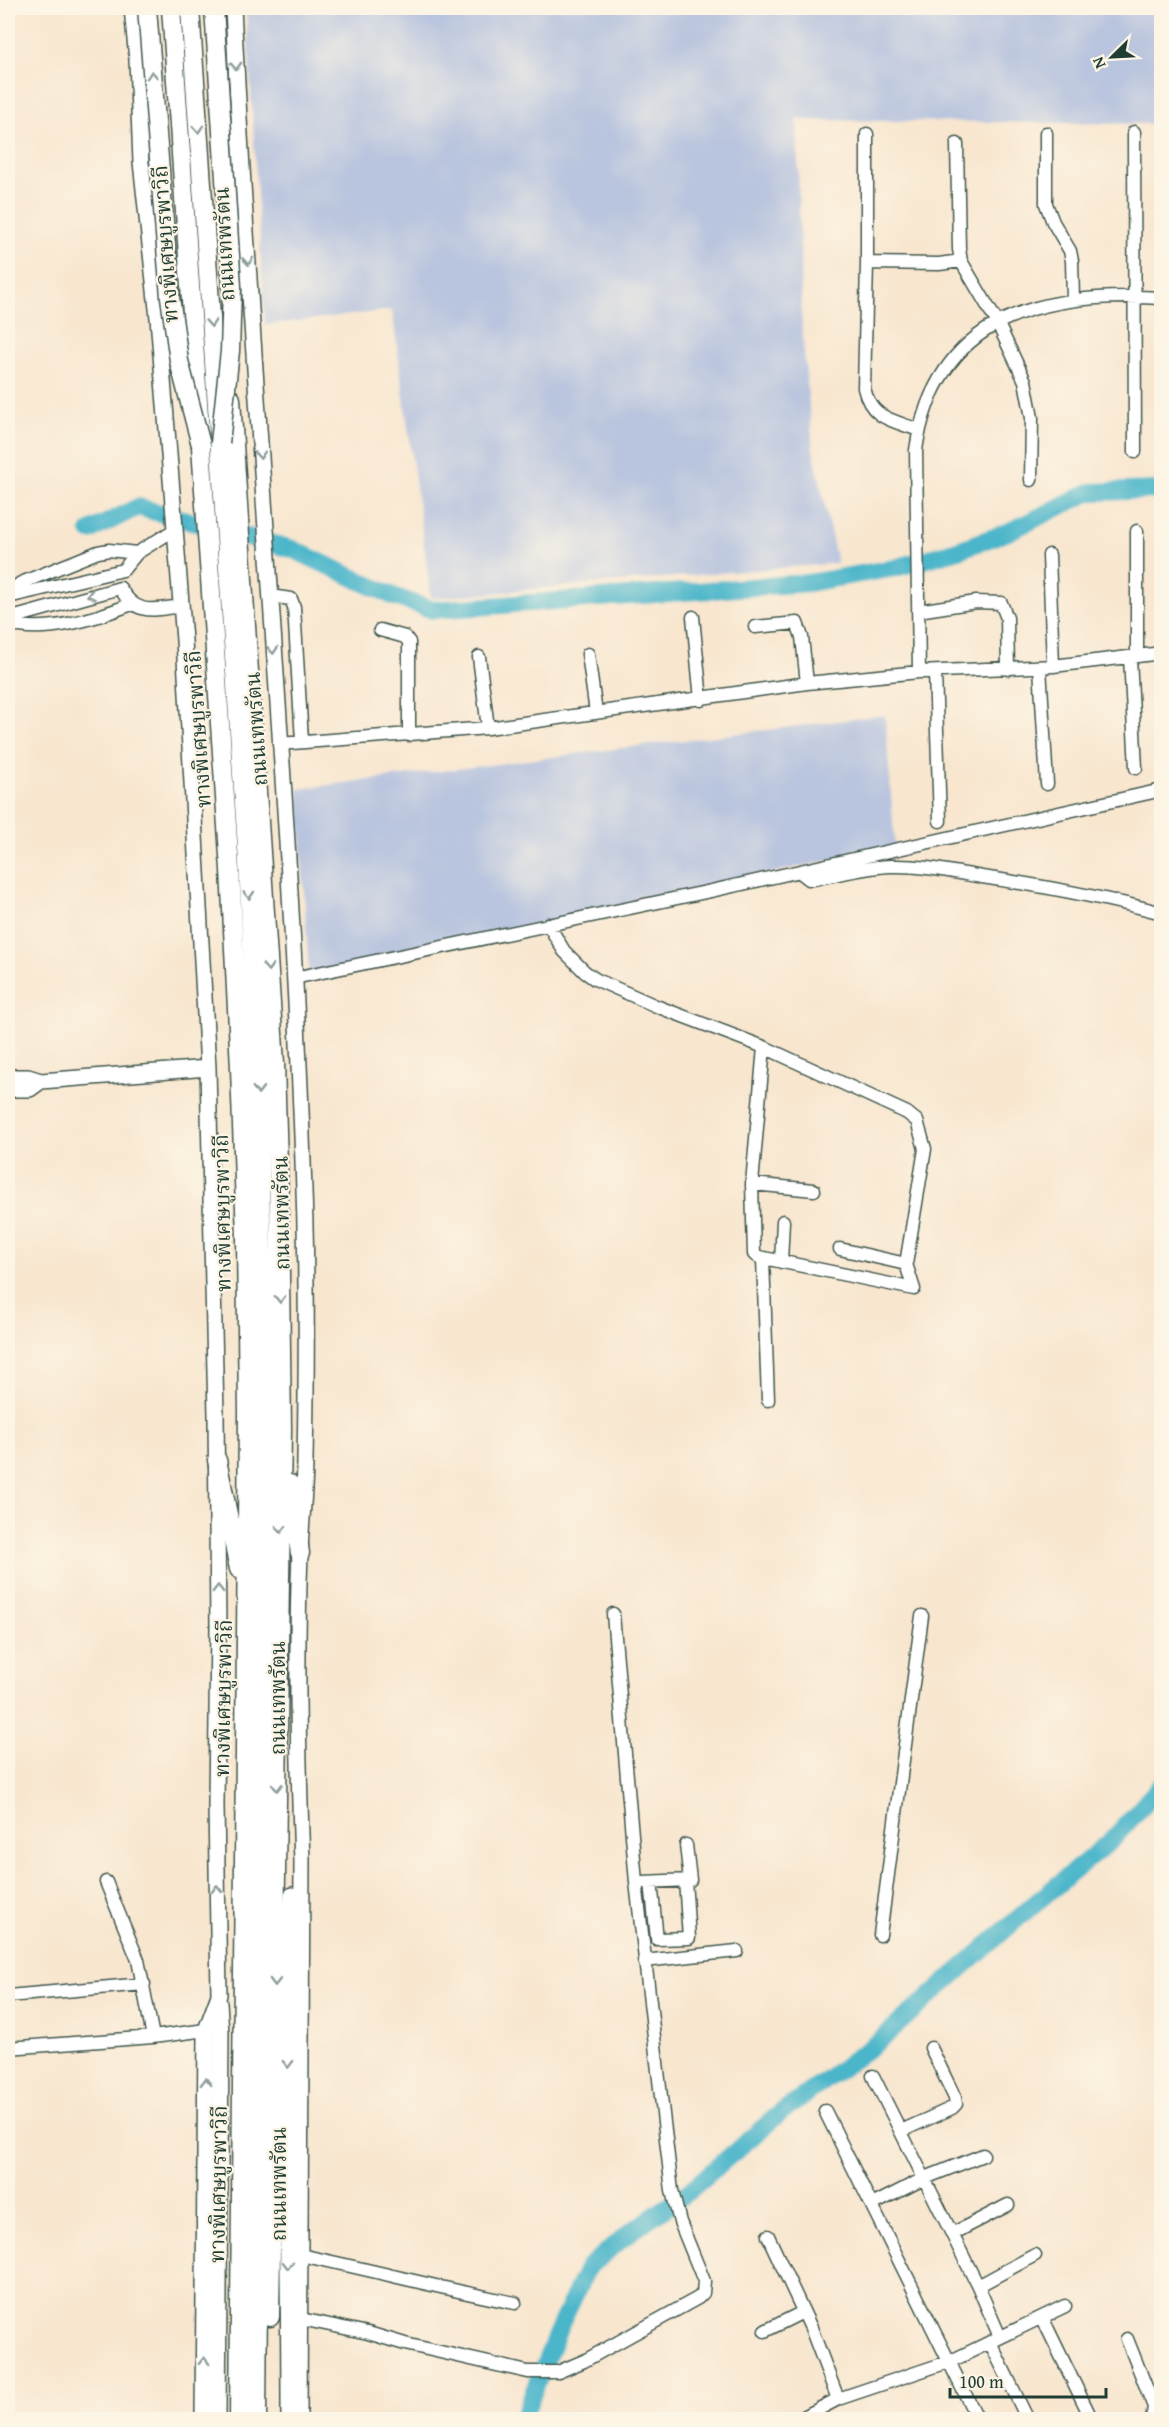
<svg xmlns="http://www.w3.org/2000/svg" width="1169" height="2427" viewBox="0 0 1169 2427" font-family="'Gentium Book Plus','Noto Serif Thai',serif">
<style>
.industrial{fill:#b9c5de}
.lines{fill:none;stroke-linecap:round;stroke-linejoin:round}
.river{stroke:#4cb6ca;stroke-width:18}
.minor-casing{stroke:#40564b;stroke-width:15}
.major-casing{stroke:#40564b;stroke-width:18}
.highway-casing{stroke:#40564b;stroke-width:21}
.minor{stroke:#fff;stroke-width:12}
.major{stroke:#fff;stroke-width:15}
.highway{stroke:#fff;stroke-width:18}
.highway-bridge-casing{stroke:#40564b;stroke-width:21;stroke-linecap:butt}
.highway-bridge{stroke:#fff;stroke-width:18}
.oneway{stroke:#8f9e9a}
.labels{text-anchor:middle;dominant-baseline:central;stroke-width:4.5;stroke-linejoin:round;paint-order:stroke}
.street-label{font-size:21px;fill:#1f3d34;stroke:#fcf5e5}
</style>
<rect width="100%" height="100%" fill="#fcf5e5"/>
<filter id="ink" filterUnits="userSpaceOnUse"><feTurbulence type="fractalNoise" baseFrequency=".0167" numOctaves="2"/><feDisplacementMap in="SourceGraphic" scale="12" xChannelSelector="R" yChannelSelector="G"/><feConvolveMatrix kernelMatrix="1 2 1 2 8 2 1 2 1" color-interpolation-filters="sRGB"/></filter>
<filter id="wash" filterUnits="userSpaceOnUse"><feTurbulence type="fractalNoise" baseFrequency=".008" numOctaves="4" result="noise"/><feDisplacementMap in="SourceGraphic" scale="24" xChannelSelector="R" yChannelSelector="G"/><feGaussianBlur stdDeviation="1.35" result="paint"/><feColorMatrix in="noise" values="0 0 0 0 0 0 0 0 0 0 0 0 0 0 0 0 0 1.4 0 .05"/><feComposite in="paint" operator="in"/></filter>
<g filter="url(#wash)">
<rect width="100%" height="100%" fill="#f8e6cf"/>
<path class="industrial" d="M246 8H1161V124L797 120 802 331 813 449 837 563 431 598 392 310 265 325Z
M885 715 895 846 309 974 298 789Z"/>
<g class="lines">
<path class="river" d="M90 531 138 507 292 549 395 597 433 610 808 583 895 568 955 551 1008 532 1090 492 1162 490
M522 2420 560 2326 588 2267 632 2231 689 2191 780 2113 879 2041 1033 1905 1113 1839 1162 1784"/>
</g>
</g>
<g filter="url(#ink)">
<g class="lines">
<defs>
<path id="minor" d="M1134 132 1135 452
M1046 133V204L1053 222 1070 251 1072 261 1073 299
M867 134V263L864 388C871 419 892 420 919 430
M957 144 959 249 961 261 997 322 1025 381 1032 418 1031 480
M867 263 939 264 961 261
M1137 531V656
M1049 555 1053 666
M8 593 21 583 98 552 109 550 137 553
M270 596 291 599 294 607 302 741
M8 597 123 570 137 553 174 530
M918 611 976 602 1001 603 1007 618 1008 669
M693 617 701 700
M8 619 120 588C136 616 153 610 181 606
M8 624C48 634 94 619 132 604
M755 627 797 623 802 637 807 683
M380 630 405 637 409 642V735
M588 654 596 713
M479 657 488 728
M1130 658 1136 768
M1040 667 1047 784
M919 672 916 450C936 315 1044 291 1162 298
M935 672 940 821
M279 744 488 728 807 683 919 672 1053 666 1162 653
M800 872 809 879H814C840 874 865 867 891 866 921 865 953 872 982 877 1043 886 1102 897 1162 913
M548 924 564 951 585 972 595 979 656 1006 764 1047 907 1113 917 1121 925 1149 906 1264 840 1249
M294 978 711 891 1162 790
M764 1047 752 1184 754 1254 759 1257 914 1289 906 1264
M752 1184 814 1190
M763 1258 768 1400
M781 1262 783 1221
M106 1882 138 1960 153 2037
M643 1882 690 1880 686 1845
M651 1882 657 1939 689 1938 685 1880
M880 1935 922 1616
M644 1961 737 1951
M8 1996 144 1984
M8 2048 153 2037 206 2030
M873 2076 978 2286 1000 2337
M825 2111 978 2420
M901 2131 952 2108 956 2104 955 2098 931 2048
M872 2205 925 2178 983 2155
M952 2234 1008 2205
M768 2236 811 2328 838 2399
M300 2255C372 2270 443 2289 515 2303
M978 2286 1035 2255
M1042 2317 1092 2420
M301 2319 368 2333 405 2344 528 2372H558L584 2361 698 2298 703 2293 704 2281 680 2222 672 2191 636 1882 613 1614
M765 2331 803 2312
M1127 2339 1154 2407 1152 2420
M990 2342 1028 2420
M798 2420 838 2399 951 2361 1065 2306"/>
<path id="major" d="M132 8 137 60 141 162 158 318 184 640 208 1068 216 1415 218 1627 216 1805 219 1995 206 2030 203 2420
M233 8C252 392 289 776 303 1162 307 1261 307 1361 305 1460 305 1491 301 1522 300 1553 296 1655 298 1759 302 1861L299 2420
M8 1077H28L41 1081 208 1068
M8 1089H30L41 1081
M218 2420 221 2033 219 2003
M289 2420C289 2245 283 2069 292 1895"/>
<path id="highway" d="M171 8 230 870 240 1068 246 1237 248 1414 239 2420
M190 8 248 862 258 1076 265 1411 257 2420
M231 399 275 1064 279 1199 282 1429 270 2317
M217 1460 239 1569
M290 1484 300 1553"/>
</defs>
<use href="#minor" class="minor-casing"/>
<use href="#major" class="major-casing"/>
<use href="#highway" class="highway-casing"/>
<use href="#minor" class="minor"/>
<use href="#major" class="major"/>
<use href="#highway" class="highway"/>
<defs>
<path id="highway-bridge" d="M147 8 170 297 179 361 201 445
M214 8 232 287 230 351 220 443"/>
</defs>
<use href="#highway-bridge" class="highway-bridge-casing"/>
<use href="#highway-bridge" class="highway-bridge"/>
</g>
<defs><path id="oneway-chevron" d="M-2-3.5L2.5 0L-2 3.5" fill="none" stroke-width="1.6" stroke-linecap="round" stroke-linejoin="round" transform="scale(1.5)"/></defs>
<g class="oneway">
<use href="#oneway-chevron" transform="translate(236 66) rotate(87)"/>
<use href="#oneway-chevron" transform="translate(152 75) rotate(-94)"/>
<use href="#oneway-chevron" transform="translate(198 129) rotate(86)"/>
<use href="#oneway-chevron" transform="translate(248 261) rotate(86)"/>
<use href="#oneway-chevron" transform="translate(211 323) rotate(86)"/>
<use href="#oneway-chevron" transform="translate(260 455) rotate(86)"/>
<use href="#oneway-chevron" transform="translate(91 595) rotate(166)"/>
<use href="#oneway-chevron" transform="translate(273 650) rotate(86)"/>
<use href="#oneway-chevron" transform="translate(249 895) rotate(87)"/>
<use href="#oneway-chevron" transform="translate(268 967) rotate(86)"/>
<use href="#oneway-chevron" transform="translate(258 1090) rotate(89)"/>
<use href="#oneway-chevron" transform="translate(280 1299) rotate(89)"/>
<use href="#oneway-chevron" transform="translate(281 1529) rotate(91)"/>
<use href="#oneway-chevron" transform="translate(218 1589) rotate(-90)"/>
<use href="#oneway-chevron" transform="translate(277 1787) rotate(91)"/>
<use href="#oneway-chevron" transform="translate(217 1889) rotate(-91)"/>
<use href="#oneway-chevron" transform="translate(275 1982) rotate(91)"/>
<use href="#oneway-chevron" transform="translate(288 2064) rotate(90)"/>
<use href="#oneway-chevron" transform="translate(206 2082) rotate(-90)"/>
<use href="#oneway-chevron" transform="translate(288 2265) rotate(90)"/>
<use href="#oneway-chevron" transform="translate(204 2361) rotate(-90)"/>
</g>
</g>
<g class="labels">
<g class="street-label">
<text transform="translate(165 244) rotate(-94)">ทางพิเศษบูรพาวิถี</text>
<text transform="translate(224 244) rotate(-93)">ถนนเทพรัตน</text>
<text transform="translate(198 729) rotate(-94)">ทางพิเศษบูรพาวิถี</text>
<text transform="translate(256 729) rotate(-94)">ถนนเทพรัตน</text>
<text transform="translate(222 1213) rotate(-91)">ทางพิเศษบูรพาวิถี</text>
<text transform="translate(281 1213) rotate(-91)">ถนนเทพรัตน</text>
<text transform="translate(223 1698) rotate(-89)">ทางพิเศษบูรพาวิถี</text>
<text transform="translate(277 1698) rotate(-90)">ถนนเทพรัตน</text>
<text transform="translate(218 2184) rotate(-89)">ทางพิเศษบูรพาวิถี</text>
<text transform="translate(278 2184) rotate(-90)">ถนนเทพรัตน</text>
</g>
</g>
<rect width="1169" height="2427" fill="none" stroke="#fcf5e5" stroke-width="30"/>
<g transform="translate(1112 57) rotate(246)" stroke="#fcf5e5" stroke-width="4.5" paint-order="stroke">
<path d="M0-4.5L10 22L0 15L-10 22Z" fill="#1f3d34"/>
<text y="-9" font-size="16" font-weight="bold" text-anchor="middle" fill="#1f3d34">N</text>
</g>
<path d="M950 2388v9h156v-9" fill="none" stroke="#1f3d34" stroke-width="3"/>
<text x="959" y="2388" font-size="18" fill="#1f3d34" stroke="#fcf5e5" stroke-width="4.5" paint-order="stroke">100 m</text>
</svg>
